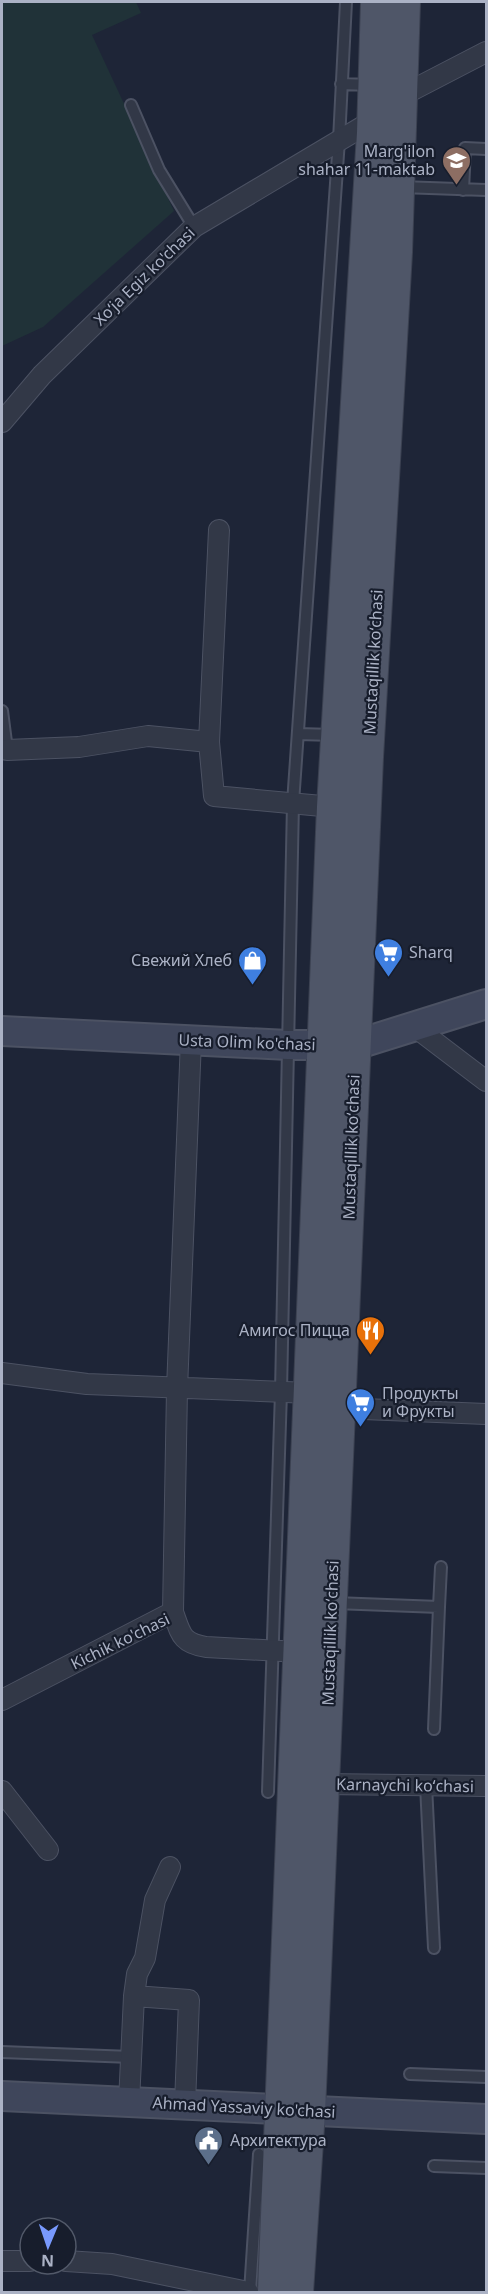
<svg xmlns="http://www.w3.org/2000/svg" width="488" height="2294" viewBox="0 0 488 2294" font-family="'Noto Sans',sans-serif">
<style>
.green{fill:#203238}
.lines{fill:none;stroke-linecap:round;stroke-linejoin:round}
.lane-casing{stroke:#4c5263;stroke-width:14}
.street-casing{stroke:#4c5263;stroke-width:22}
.secondary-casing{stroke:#4c5263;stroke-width:32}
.primary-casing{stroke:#3b4151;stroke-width:34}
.lane{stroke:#323847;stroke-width:10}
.street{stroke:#323847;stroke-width:20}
.secondary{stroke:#3f465b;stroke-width:28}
.primary{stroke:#4f5668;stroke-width:32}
.labels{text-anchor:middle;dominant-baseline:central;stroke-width:4.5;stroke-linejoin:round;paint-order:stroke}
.poi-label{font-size:16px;fill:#abb2c5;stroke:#171d2c;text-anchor:end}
.street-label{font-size:16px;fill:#abb2c5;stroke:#171d2c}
</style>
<rect width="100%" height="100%" fill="#1e2537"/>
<path class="green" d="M2 2H136L141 13 92 35 174 211 43 327 2 346Z"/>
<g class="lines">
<defs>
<path id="lane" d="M341 84 371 85
M131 105 159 170 194 227
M401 187 486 190
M463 190 465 148 486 149
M2 711 7 750H2
M298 734 334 735
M335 1603 439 1607 434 1729
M439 1607 441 1567
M426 1785 434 1948
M268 1792 281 1392 293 803 339 140 346 2
M2 2052 131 2057
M410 2074 486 2077
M434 2166 486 2168
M250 2292 259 2154"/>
<path id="street" d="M401 96 486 52
M2 422 42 375 194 227 372 121
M209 742 219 530
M7 750 79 747 148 736 209 742 214 796 333 807
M415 1027 486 1081
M2 1373 87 1384 310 1393
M339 1408 486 1414
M173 1612 177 1389 191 1040
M2 1700 173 1612C181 1634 181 1643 206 1647L299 1652
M323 1784 486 1786
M2 1791 48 1850
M134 1996 137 1974 145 1958 155 1900 170 1867
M129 2102 134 1996 189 2000 185 2104
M2 2261H30
M66 2261 112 2264 248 2292"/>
<path id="secondary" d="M2 1031 288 1045H355L486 1004
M2 2096 486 2119"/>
<path id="primary" d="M274 2292 333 807 373 133 377 2
M297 2292 309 2111 367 757 396 252 404 2"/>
</defs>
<use href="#lane" class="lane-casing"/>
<use href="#street" class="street-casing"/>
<use href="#secondary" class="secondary-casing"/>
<use href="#primary" class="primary-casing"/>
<use href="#lane" class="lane"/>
<use href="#street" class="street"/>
<use href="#secondary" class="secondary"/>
<use href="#primary" class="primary"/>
</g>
<defs>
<symbol id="school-pin" viewBox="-11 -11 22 30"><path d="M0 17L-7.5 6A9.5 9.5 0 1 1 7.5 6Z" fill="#8d6e63" stroke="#171d2c"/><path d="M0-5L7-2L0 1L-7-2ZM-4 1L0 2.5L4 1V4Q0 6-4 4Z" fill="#fff"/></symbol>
<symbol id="supermarket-pin" viewBox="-11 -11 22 30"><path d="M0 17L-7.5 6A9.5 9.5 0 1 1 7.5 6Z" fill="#3f7fe0" stroke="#171d2c"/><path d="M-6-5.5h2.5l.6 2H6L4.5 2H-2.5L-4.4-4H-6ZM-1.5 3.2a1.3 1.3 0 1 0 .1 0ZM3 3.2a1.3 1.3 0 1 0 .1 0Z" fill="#fff"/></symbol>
<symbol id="shop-pin" viewBox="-11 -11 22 30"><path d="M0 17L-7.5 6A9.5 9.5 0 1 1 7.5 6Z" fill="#3f7fe0" stroke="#171d2c"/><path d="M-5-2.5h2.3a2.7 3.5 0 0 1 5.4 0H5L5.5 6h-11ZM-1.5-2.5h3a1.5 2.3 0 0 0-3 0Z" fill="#fff"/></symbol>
<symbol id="restaurant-pin" viewBox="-11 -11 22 30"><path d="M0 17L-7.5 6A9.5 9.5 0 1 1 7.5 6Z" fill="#e8710a" stroke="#171d2c"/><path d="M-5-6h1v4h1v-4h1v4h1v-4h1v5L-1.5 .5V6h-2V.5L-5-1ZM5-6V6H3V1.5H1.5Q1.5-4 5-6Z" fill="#fff"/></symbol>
<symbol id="civic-pin" viewBox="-11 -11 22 30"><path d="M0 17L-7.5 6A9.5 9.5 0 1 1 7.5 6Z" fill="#5c6f8a" stroke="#171d2c"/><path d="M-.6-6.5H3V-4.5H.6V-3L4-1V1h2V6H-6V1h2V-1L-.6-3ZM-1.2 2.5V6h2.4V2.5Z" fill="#fff"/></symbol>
</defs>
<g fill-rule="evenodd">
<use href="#school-pin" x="440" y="144" width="33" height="45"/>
<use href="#supermarket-pin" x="372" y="936" width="33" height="45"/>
<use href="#shop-pin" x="236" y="944" width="33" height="45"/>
<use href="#restaurant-pin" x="354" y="1314" width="33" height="45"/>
<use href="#supermarket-pin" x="344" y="1386" width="33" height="45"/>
<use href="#civic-pin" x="192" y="2124" width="33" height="45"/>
</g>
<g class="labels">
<g class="poi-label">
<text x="435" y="151">Marg'ilon<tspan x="435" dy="18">shahar 11-maktab</tspan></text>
<text x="409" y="952" text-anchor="start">Sharq</text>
<text x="232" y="960">Свежий Хлеб</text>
<text x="350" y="1330">Амигос Пицца</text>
<text x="382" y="1393" text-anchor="start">Продукты<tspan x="382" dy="18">и Фрукты</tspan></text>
<text x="230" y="2140" text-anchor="start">Архитектура</text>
</g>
<g class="street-label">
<text transform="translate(144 276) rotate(-44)">Xoʻja Egiz ko'chasi</text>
<text transform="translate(373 662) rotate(-87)">Mustaqillik koʻchasi</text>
<text transform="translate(247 1042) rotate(2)">Usta Olim ko'chasi</text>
<text transform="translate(351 1147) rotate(-88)">Mustaqillik koʻchasi</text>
<text transform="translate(330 1633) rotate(-88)">Mustaqillik koʻchasi</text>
<text transform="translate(120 1641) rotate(-26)">Kichik ko'chasi</text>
<text transform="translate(405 1785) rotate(1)">Karnaychi koʻchasi</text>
<text transform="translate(244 2107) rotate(3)">Ahmad Yassaviy ko'chasi</text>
</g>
</g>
<rect width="488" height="2294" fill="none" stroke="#abb2c5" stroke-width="6"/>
<g transform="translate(48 2246) rotate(182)"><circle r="28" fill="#171d2c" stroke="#525969" stroke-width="1.5"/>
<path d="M0-4.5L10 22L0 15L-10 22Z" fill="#7899fd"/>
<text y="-9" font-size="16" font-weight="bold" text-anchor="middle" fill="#abb2c5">N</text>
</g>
</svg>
